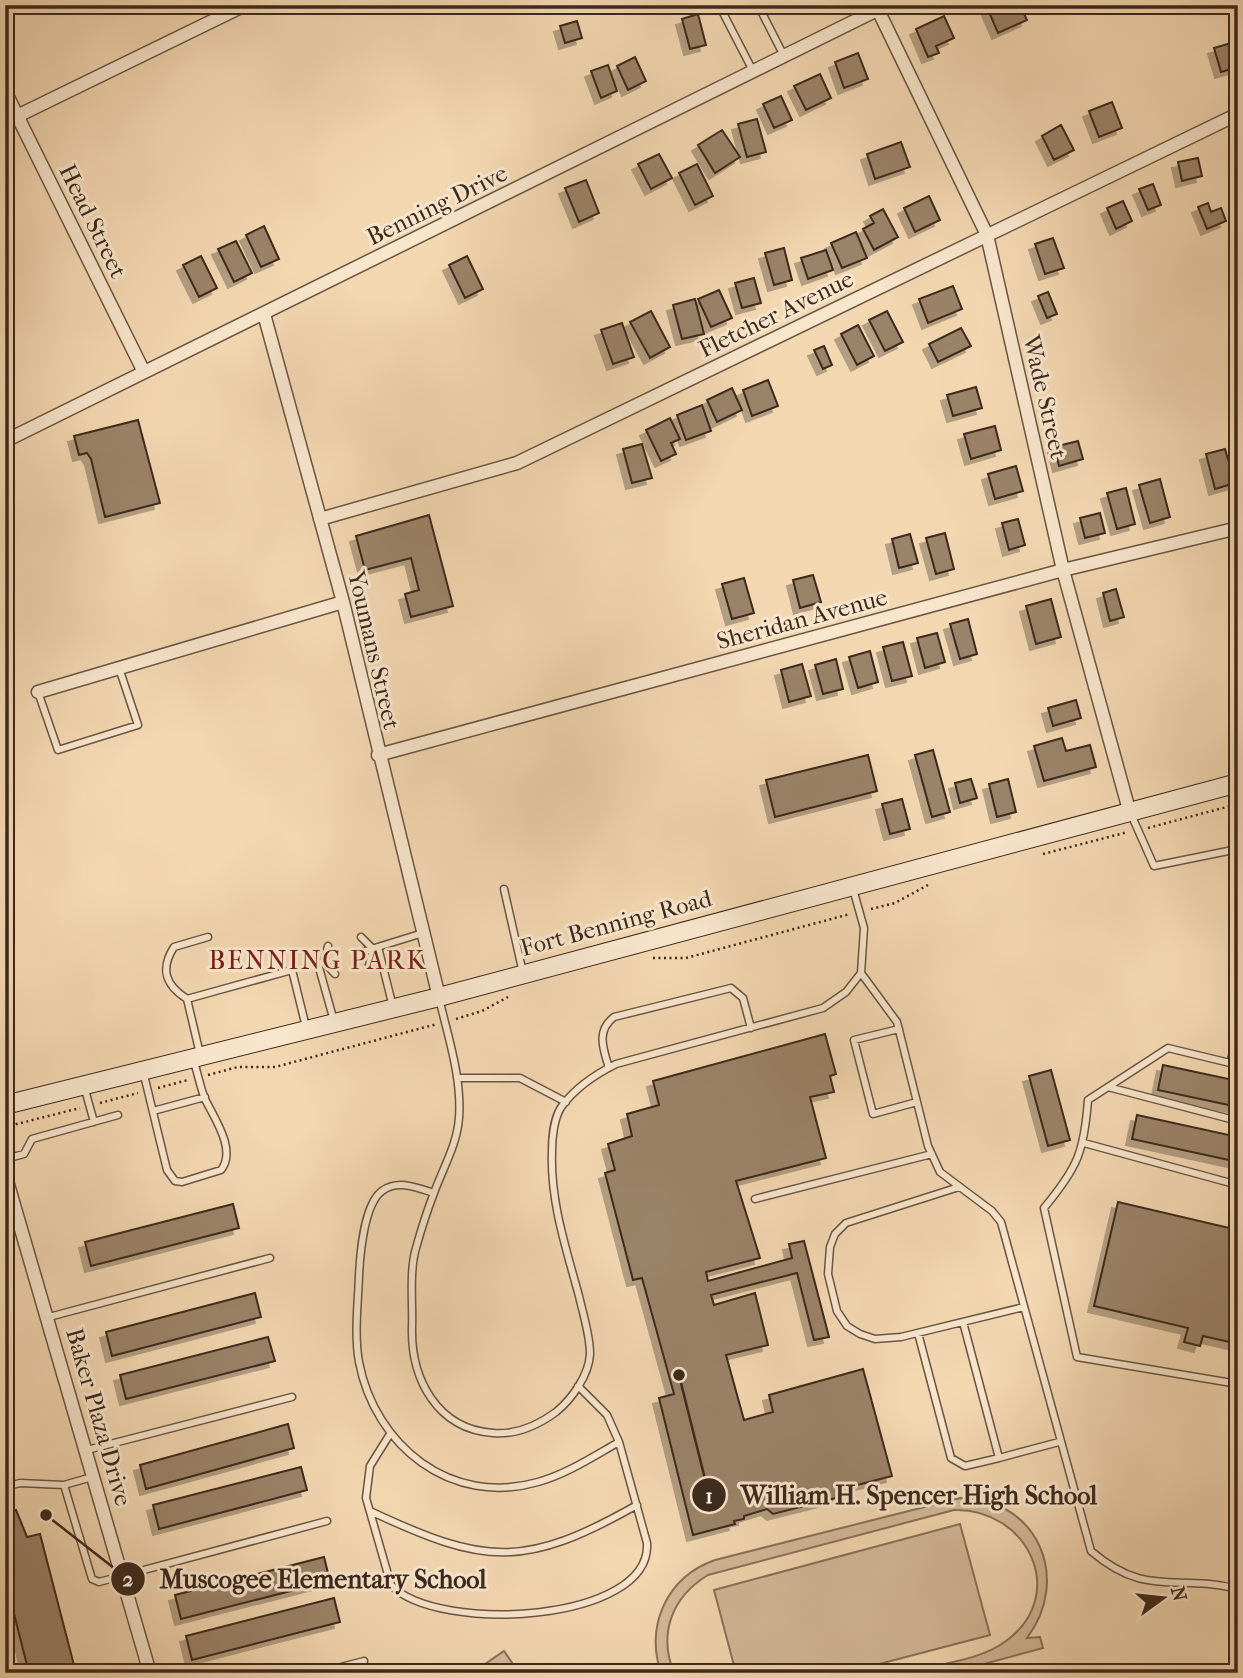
<svg xmlns="http://www.w3.org/2000/svg" width="1243" height="1678" viewBox="0 0 1243 1678" font-family="'IM FELL French Canon',serif">
<style>
.green{fill:#d4b998;stroke:#88715a;stroke-width:2}
.building{fill:#9b8369;stroke:#3c291c;stroke-width:2;filter:url(#shadow)}
.lines{fill:none;stroke-linecap:round;stroke-linejoin:round}
.lane-casing{stroke:#6a5441;stroke-width:9}
.street-casing{stroke:#6a5441;stroke-width:15}
.secondary-casing{stroke:#3c291c;stroke-width:20}
.path{stroke:#3c291c;stroke-width:2.5;stroke-dasharray:2 3.5;stroke-linecap:butt}
.lane{stroke:#f7e5cc;stroke-width:6}
.street{stroke:#f7e5cc;stroke-width:12}
.secondary{stroke:#f7e5cc;stroke-width:18}
.labels{text-anchor:middle;dominant-baseline:central;stroke-width:6;stroke-linejoin:round;paint-order:stroke}
.street-label{font-size:24px;fill:#3c291c;stroke:#f7e5cc}
.neighbourhood-label{font-size:26px;letter-spacing:2px;fill:#7a1f14;stroke:#f7e5cc}
.leader{fill:none;stroke:#3c291c;stroke-width:2.5}
.callout-dot{fill:#3c291c;stroke:#f7e5cc;stroke-width:2.5}
.mark-label{font-size:21px;text-anchor:middle;font-weight:bold;fill:#fff}
.callout-label{font-size:26px;text-anchor:middle;font-weight:bold;fill:#3c291c;stroke:#f7e5cc;stroke-width:6;stroke-linejoin:round;paint-order:stroke}
</style>
<defs>
<filter id="shadow"><feDropShadow dx="-6" dy="6" stdDeviation="0" flood-color="#0004"/></filter>
</defs>
<rect width="100%" height="100%" fill="#f3d7b1"/>
<filter id="stains"><feTurbulence type="fractalNoise" baseFrequency=".00286" numOctaves="4"/><feColorMatrix values="0 0 0 0 .2 0 0 0 0 .09 0 0 0 0 .02 0 0 0 .5 -.17"/></filter>
<radialGradient id="worn" r=".72"><stop offset=".6" stop-color="#630" stop-opacity="0"/><stop offset="1" stop-color="#630" stop-opacity=".3"/></radialGradient>
<path class="green" d="M960 1498C1037 1498 1072 1578 1027 1638L1040 1637 1043 1648 951 1673H904C936 1664 980 1661 1006 1641 1070 1594 1027 1508 954 1510L708 1575C672 1597 658 1633 674 1673H661C645 1625 667 1577 715 1560Z
M960 1524 990 1635 845 1673H736L714 1590Z
M504 1651 519 1673H472Z"/>
<path class="building" d="M986 5H1020L1027 20 998 33Z
M698 14 706 45 690 49 682 19Z
M944 16 954 38 936 46 939 53 928 57 916 29Z
M577 21 582 38 565 43 560 26Z
M1238 41V67L1221 72 1214 48Z
M858 53 868 79 844 88 835 62Z
M635 57 646 81 628 90 617 66Z
M608 65 617 91 601 98 591 71Z
M820 74 831 98 806 110 794 86Z
M781 96 792 120 774 128 763 104Z
M1112 102 1122 128 1099 137 1089 111Z
M757 119 766 152 747 157 738 124Z
M1061 125 1074 150 1054 160 1042 136Z
M722 130 740 157 715 173 698 145Z
M901 142 910 167 875 179 867 154Z
M659 154 672 178 651 189 638 164Z
M1198 158 1202 176 1182 181 1178 162Z
M697 164 713 196 695 205 679 173Z
M586 180 599 213 579 222 565 188Z
M1153 184 1161 205 1148 210 1139 189Z
M929 196 940 220 915 232 904 208Z
M1123 201 1132 221 1116 229 1107 208Z
M1208 203 1211 212 1221 208 1226 221 1207 229 1198 207Z
M883 209 898 237 874 250 863 229 874 223 870 216Z
M264 226 279 259 261 267 246 235Z
M856 232 867 258 842 268 831 243Z
M1053 238 1064 268 1045 274 1035 244Z
M236 241 252 273 234 282 218 249Z
M784 248 792 280 774 285 765 253Z
M826 250 833 270 808 279 801 258Z
M201 256 217 288 199 297 183 265Z
M467 256 483 289 465 298 449 265Z
M754 278 761 303 742 308 735 283Z
M953 286 962 309 928 323 919 299Z
M719 290 732 318 711 327 698 299Z
M1048 292 1057 314 1047 318 1038 296Z
M695 299 704 334 682 339 673 305Z
M651 311 670 347 650 358 630 322Z
M887 311 903 342 885 351 869 320Z
M622 323 634 357 613 364 601 330Z
M858 325 874 356 857 365 841 334Z
M961 328 971 346 938 362 929 344Z
M824 346 832 365 823 369 814 350Z
M768 380 778 406 752 416 743 390Z
M976 387 982 408 953 416 947 395Z
M732 388 742 410 717 422 707 400Z
M702 405 711 431 686 440 677 415Z
M670 418 680 439 671 443 676 454 661 461 646 430Z
M138 420 160 503 105 517 91 459 87 453 79 455 74 436Z
M995 426 1001 450 971 459 964 434Z
M1078 441 1083 459 1059 466 1054 447Z
M642 444 652 478 632 483 623 449Z
M1225 449 1235 483 1215 489 1206 454Z
M1016 466 1023 491 995 499 988 474Z
M1160 479 1170 517 1150 523 1139 485Z
M1126 488 1135 524 1117 529 1107 493Z
M1100 513 1105 533 1085 538 1080 518Z
M429 515 453 606 411 617 405 594 419 590 411 558 365 570 356 536Z
M1018 519 1025 545 1009 550 1002 523Z
M945 533 954 569 936 574 926 538Z
M910 534 918 563 899 568 892 539Z
M813 575 821 602 800 608 793 580Z
M744 578 754 613 732 619 722 584Z
M1116 589 1124 617 1110 621 1103 593Z
M1051 599 1061 637 1036 644 1026 606Z
M968 619 977 654 960 659 950 624Z
M937 633 945 662 925 668 917 638Z
M903 642 912 676 892 681 883 647Z
M870 651 878 682 858 688 849 657Z
M836 659 843 689 823 694 815 665Z
M802 664 811 696 789 702 781 670Z
M1076 700 1081 718 1053 726 1048 708Z
M1062 738 1066 751 1090 745 1096 767 1044 781 1034 746Z
M933 750 950 812 932 817 915 755Z
M868 755 877 791 775 817 766 780Z
M971 779 977 798 960 803 955 783Z
M1008 779 1016 812 997 817 989 784Z
M902 799 910 829 890 834 882 804Z
M825 1034 836 1074 830 1076 834 1092 810 1097 826 1158 736 1181 760 1258 706 1272 708 1281 792 1258 789 1244 804 1241 829 1337 814 1340 797 1273 711 1295 714 1305 755 1293 768 1345 726 1355 744 1420 773 1412 769 1395 863 1369 892 1476 838 1490 840 1497 773 1514 767 1509 744 1516V1519L734 1521 735 1524 693 1535 659 1398 674 1394 642 1278 633 1280 605 1173 615 1170 608 1144 632 1136 627 1114 659 1105 653 1081Z
M1163 1065 1238 1081V1107L1158 1090Z
M1051 1070 1070 1140 1048 1146 1029 1076Z
M1137 1115 1238 1137V1162L1132 1139Z
M1118 1202 1238 1230V1344L1203 1336 1200 1346 1184 1342 1188 1328 1094 1306Z
M233 1204 239 1228 91 1266 85 1242Z
M255 1293 261 1317 112 1356 106 1332Z
M268 1337 275 1361 126 1399 120 1375Z
M288 1424 294 1448 146 1489 140 1465Z
M301 1467 307 1490 159 1529 153 1505Z
M16 1510 27 1537 40 1534 76 1673H29L12 1606 8 1607 5 1596V1512Z
M324 1557 330 1581 181 1619 175 1595Z
M334 1598 340 1622 192 1660 186 1636Z"/>
<g class="lines">
<defs>
<path id="lane" d="M719 5 753 71
M758 5 784 56
M38 692 58 750 138 725 119 668
M1130 812 1154 866 1238 849
M504 889 523 973
M853 889 864 928 861 973 897 1022 928 1146 940 1172 992 1211 1001 1222 1091 1551C1147 1599 1176 1573 1238 1589
M361 937 373 949
M328 946 324 962 318 964 334 1021
M378 947 393 1007
M365 951 423 933
M324 962 335 974
M369 965 373 949
M439 998C448 1037 462 1078 459 1118 457 1145 443 1168 434 1193 427 1211 421 1230 416 1248 409 1272 413 1303 412 1328 411 1379 437 1429 493 1433 517 1435 537 1426 556 1412 572 1399 589 1375 590 1354 590 1335 583 1314 579 1296 566 1248 550 1201 552 1151 552 1138 554 1117 562 1106 576 1087 596 1074 616 1064L823 1008 846 992 861 973
M187 999C165 985 160 969 174 947L208 937
M899 1029 854 1040 873 1114 917 1102
M1238 1037 1230 1063 1238 1064
M200 1054 187 999 292 970 306 1027
M1230 1063 1168 1048 1088 1100C1084 1152 1078 1167 1044 1208L1077 1357 1238 1384
M609 1068C603 1048 596 1031 614 1017L731 988 743 998 751 1028
M143 1071 167 1170 175 1181 182 1182 221 1170C237 1150 214 1118 205 1099 200 1087 198 1074 194 1062
M457 1078H520L566 1102
M84 1086 94 1122
M1108 1087 1238 1121
M153 1111 205 1097
M1084 1143 1238 1185
M5 1159 24 1154 32 1139 118 1115
M959 1187 846 1223 835 1234 830 1247 828 1274 837 1311 847 1326 860 1334 875 1339 901 1337 1024 1307
M755 1199 932 1154
M49 1317 270 1258
M963 1322 999 1458 1059 1442
M918 1333 951 1458 965 1466 999 1458
M578 1386 607 1415 619 1442
M390 1434 370 1466 366 1498 391 1585C437 1634 652 1623 647 1543L619 1442C594 1456 567 1474 538 1482 451 1507 375 1446 359 1362 354 1335 358 1303 359 1276 360 1255 364 1204 382 1191 398 1179 418 1188 434 1193
M87 1450 292 1397
M64 1485 92 1477
M5 1487 20 1483 64 1485 92 1579 99 1582 327 1521
M370 1511C485 1565 524 1569 637 1505
M318 1673 364 1661"/>
<path id="street" d="M878 10 987 235 1063 570 1129 810
M5 91 143 370
M5 122 245 5
M264 314 343 602 439 997
M5 441 887 5
M320 519 517 463 1238 114
M38 692 343 602
M378 755 1063 570 1238 528
M5 1174 150 1673"/>
<path id="secondary" d="M5 1105 439 997 1238 783"/>
</defs>
<use href="#lane" class="lane-casing"/>
<use href="#street" class="street-casing"/>
<use href="#secondary" class="secondary-casing"/>
<path class="path" d="M1148 828 1238 804
M1043 854 1128 832
M871 909 895 903 928 885
M653 958H686L850 914
M456 1019 482 1011 508 997
M208 1075 238 1067H275L437 1024
M158 1088 188 1080
M100 1103 138 1093
M5 1127 80 1108"/>
<use href="#lane" class="lane"/>
<use href="#street" class="street"/>
<use href="#secondary" class="secondary"/>
</g>
<g class="labels">
<g class="street-label">
<text transform="translate(437 205) rotate(-26)">Benning Drive</text>
<text transform="translate(93 221) rotate(64)">Head Street</text>
<text transform="translate(776 314) rotate(-26)">Fletcher Avenue</text>
<text transform="translate(1045 397) rotate(77)">Wade Street</text>
<text transform="translate(802 619) rotate(-15)">Sheridan Avenue</text>
<text transform="translate(374 650) rotate(77)">Youmans Street</text>
<text transform="translate(616 923) rotate(-15)">Fort Benning Road</text>
<text transform="translate(99 1417) rotate(74)">Baker Plaza Drive</text>
</g>
<g class="neighbourhood-label">
<text x="318" y="960">BENNING PARK</text>
</g>
</g>
<path class="leader" d="M679 1375L709 1495M46 1515L128 1579"/>
<g class="callout-dot">
<circle cx="679" cy="1375" r="7"/>
<circle cx="46" cy="1515" r="7"/>
<circle cx="709" cy="1495" r="18"/>
<circle cx="128" cy="1579" r="18"/>
</g>
<g class="mark-label">
<text x="709" y="1503">1</text>
<text x="128" y="1586">2</text>
</g>
<g class="callout-label">
<text x="919" y="1504">William H. Spencer High School</text>
<text x="323" y="1588">Muscogee Elementary School</text>
</g>
<rect width="1243" height="1678" fill="none" stroke="#f3d7b1" stroke-width="28"/>
<rect x="7" y="7" width="1229" height="1664" fill="none" stroke="#3c291c" stroke-width="3.5"/>
<rect x="14" y="14" width="1215" height="1650" fill="none" stroke="#3c291c" stroke-width="2"/>
<g transform="translate(1163 1598) rotate(75)" stroke="#f7e5cc" stroke-width="5" paint-order="stroke">
<path d="M0-5L12 26L0 18L-12 26Z" fill="#3c291c"/>
<text y="-10" font-size="19" font-weight="bold" text-anchor="middle" fill="#3c291c">N</text>
</g>
<rect width="100%" height="100%" filter="url(#stains)"/>
<rect width="100%" height="100%" fill="url(#worn)"/>
</svg>
